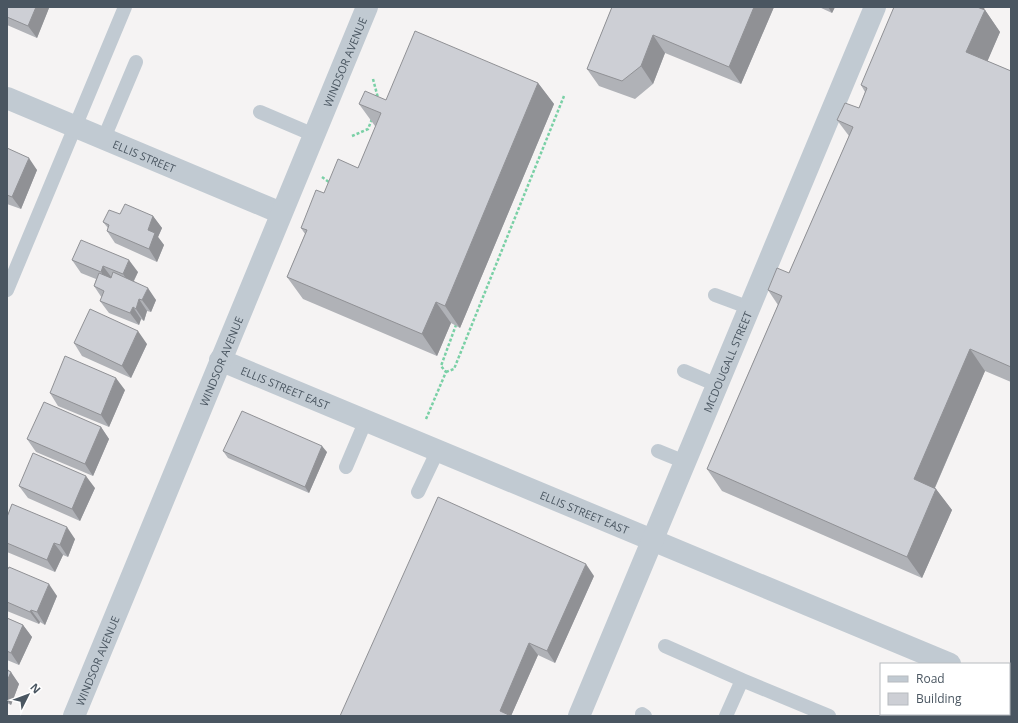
<svg xmlns="http://www.w3.org/2000/svg" width="1018" height="723" viewBox="0 0 1018 723" font-family="'Open Sans',sans-serif">
<style>
.lines{fill:none;stroke-linecap:round;stroke-linejoin:round}
.path{stroke:#7ad0a6;stroke-width:2.5;stroke-dasharray:3 2;stroke-linecap:butt}
.service{stroke:#c1cad2;stroke-width:14}
.minor{stroke:#c1cad2;stroke-width:22}
.wall{fill:#b0b2b7}
.shaded-wall{fill:#909195}
.building{fill:#cdcfd5;stroke:#909195}
.labels{text-anchor:middle;dominant-baseline:central;stroke-width:3.5;stroke-linejoin:round;paint-order:stroke}
.street-label{font-size:11px;fill:#4a5661;stroke:#fff}
</style>
<rect width="100%" height="100%" fill="#f5f3f3"/>
<g class="lines">
<path class="path" d="M373 79 378 98
M352 136 368 129 372 119
M322 177 329 182 330 185
M446 372 454 369 564 96
M426 419 446 372 441 366 456 325"/>
<path class="service" d="M260 112 314 135
M104 138 136 62
M7 290 125 7
M715 295 750 308
M684 371 717 385
M658 451 685 462
M346 467 366 420
M418 492 438 450
M665 646 742 680
M642 714 645 716
M726 716 742 680 829 716"/>
<g class="minor">
<path id="s1" d="M7 98 281 213"/>
<path id="s2" d="M220 360 950 664"/>
<path d="M1009 689 1011 690"/>
<path id="s3" d="M74 716 367 7"/>
<path id="s4" d="M579 716 875 7"/>
</g>
</g>
<path class="wall" d="M7 7H49V8L37 38 7 25Z
M612 7H774L741 84 665 53 653 84 635 99 599 86 587 69Z
M819 7H835L832 13Z
M985 7 983 10H985L1000 32 987 61 1011 71V382L985 371 935 488 952 510 922 578 722 491 707 469 778 305 768 290 789 273 849 136 837 120 859 108 865 92 861 85Z
M538 83 554 104 460 328 451 323 437 356 303 299 287 277 305 234 301 228 324 193 358 168 376 126H375L359 104 386 100Z
M7 148 37 170 21 209 7 204Z
M120 214 153 216 162 228 158 237 164 245 157 262 115 243 107 231 108 228 103 222Z
M72 260 138 272 134 281 156 300 151 312 147 311 144 321 141 319 139 325 109 313 100 301 102 298 94 286 96 279 81 273Z
M74 343 147 344 131 378 82 356Z
M125 390 109 427 58 406 50 393Z
M101 427 109 439 93 476 36 452 27 439Z
M223 451 327 452 309 493 228 458Z
M19 486 95 488 80 521 28 498Z
M7 517 75 539 68 557 63 555 55 572 7 552Z
M7 569 57 596 45 625 40 622 39 624 7 611Z
M594 576 555 663 538 655 511 716H340Z
M7 618 23 625 32 637 19 665 7 660Z
M7 668 19 684 11 705 7 703Z"/>
<path class="shaded-wall" d="M36 7H49V8L37 38 28 26Z
M754 7H774L741 84 729 67Z
M828 7H835L832 13Z
M967 7H985L978 22Z
M985 10 1000 32 982 74 966 52Z
M653 35 665 53 653 84 641 66Z
M538 83 554 104 460 328 445 306Z
M29 158 37 170 21 209 12 197Z
M153 216 162 228 158 237 164 245 157 262 149 249 148 230Z
M129 260 138 272 131 286 123 274Z
M103 266 112 278 109 285 101 272Z
M148 288 156 300 151 312 142 300Z
M139 299 147 311 144 321 136 309Z
M436 302 451 323 437 356 422 334Z
M133 307 141 319 139 325 130 313Z
M138 331 147 344 131 378 122 366Z
M970 349 985 371 929 501 914 479Z
M116 378 125 390 109 427 101 415Z
M101 427 109 439 93 476 85 464Z
M322 446 327 452 309 493 305 487Z
M86 476 95 488 80 521 72 509Z
M936 489 952 510 922 578 907 557Z
M67 527 75 539 68 557 60 545Z
M54 543 63 555 55 572 47 560Z
M586 564 594 576 555 663 547 651Z
M49 584 57 596 45 625 37 612Z
M31 610 40 622 39 624 30 612Z
M23 625 32 637 19 665 11 653Z
M529 643 538 655 511 716 500 711Z
M7 668 10 673 11 672 19 684 11 705 7 700Z"/>
<path class="building" d="M7 7H36L28 26 7 17Z
M612 7H754L729 67 653 35 641 66 622 81 587 69Z
M894 7H977L985 10 966 52 1011 71V367L970 349 914 479 936 489 907 557 707 469 782 296 768 290 777 268 789 273 853 127 837 120 845 103 859 108 867 88 861 85Z
M415 31 538 83 445 306 436 302 422 334 287 277 307 230 301 228 316 190 324 193 338 159 358 168 381 113 359 104 365 91 386 100Z
M7 148 29 158 12 197 7 195Z
M125 204 153 216 148 230 155 233 149 249 107 231 109 225 103 222 109 210 120 214Z
M81 240 129 260 123 274 103 266 101 272 72 260Z
M113 272 148 288 142 300 139 299 136 309 133 307 130 313 100 301 104 291 94 286 99 273 111 278Z
M90 309 138 331 122 366 74 343Z
M65 356 116 378 101 415 50 393Z
M44 402 101 427 85 464 27 439Z
M242 411 322 446 305 487 223 451Z
M33 453 86 476 72 509 19 486Z
M438 497 586 564 547 651 529 643 500 711 511 716H340Z
M12 504 67 527 60 545 54 543 47 560 7 543V517Z
M9 567 49 584 37 612 31 610 30 612 7 602V569H8Z
M7 618 23 625 11 653 7 651Z
M7 670 11 672 7 681Z"/>
<g class="labels">
<g class="street-label">
<text stroke="none"><textPath href="#s3" startOffset="708">WINDSOR AVENUE</textPath></text>
<text stroke="none"><textPath href="#s1" startOffset="149">ELLIS STREET</textPath></text>
<text stroke="none"><textPath href="#s3" startOffset="384">WINDSOR AVENUE</textPath></text>
<text stroke="none"><textPath href="#s4" startOffset="384">MCDOUGALL STREET</textPath></text>
<text stroke="none"><textPath href="#s2" startOffset="71">ELLIS STREET EAST</textPath></text>
<text stroke="none"><textPath href="#s2" startOffset="395">ELLIS STREET EAST</textPath></text>
<text stroke="none"><textPath href="#s3" startOffset="60">WINDSOR AVENUE</textPath></text>
</g>
</g>
<rect width="1018" height="723" fill="none" stroke="#4a5661" stroke-width="16"/>
<rect x="880" y="663" width="130" height="52" fill="#ffffff" stroke="#b7bbc0"/>
<rect x="888" y="676" width="20" height="6" fill="#c1cad2" stroke="#b7bbc0"/>
<text x="916" y="683" font-size="12" fill="#4a5661">Road</text>
<rect x="888" y="693" width="20" height="12" fill="#cdcfd5" stroke="#b7bbc0"/>
<text x="916" y="703" font-size="12" fill="#4a5661">Building</text>
<g transform="translate(28 695) rotate(48)" stroke="#ffffff" stroke-width="3" paint-order="stroke">
<path d="M0-3L7 15L0 10L-7 15Z" fill="#4a5661"/>
<text y="-6" font-size="11" font-weight="bold" text-anchor="middle" fill="#4a5661">N</text>
</g>
</svg>
